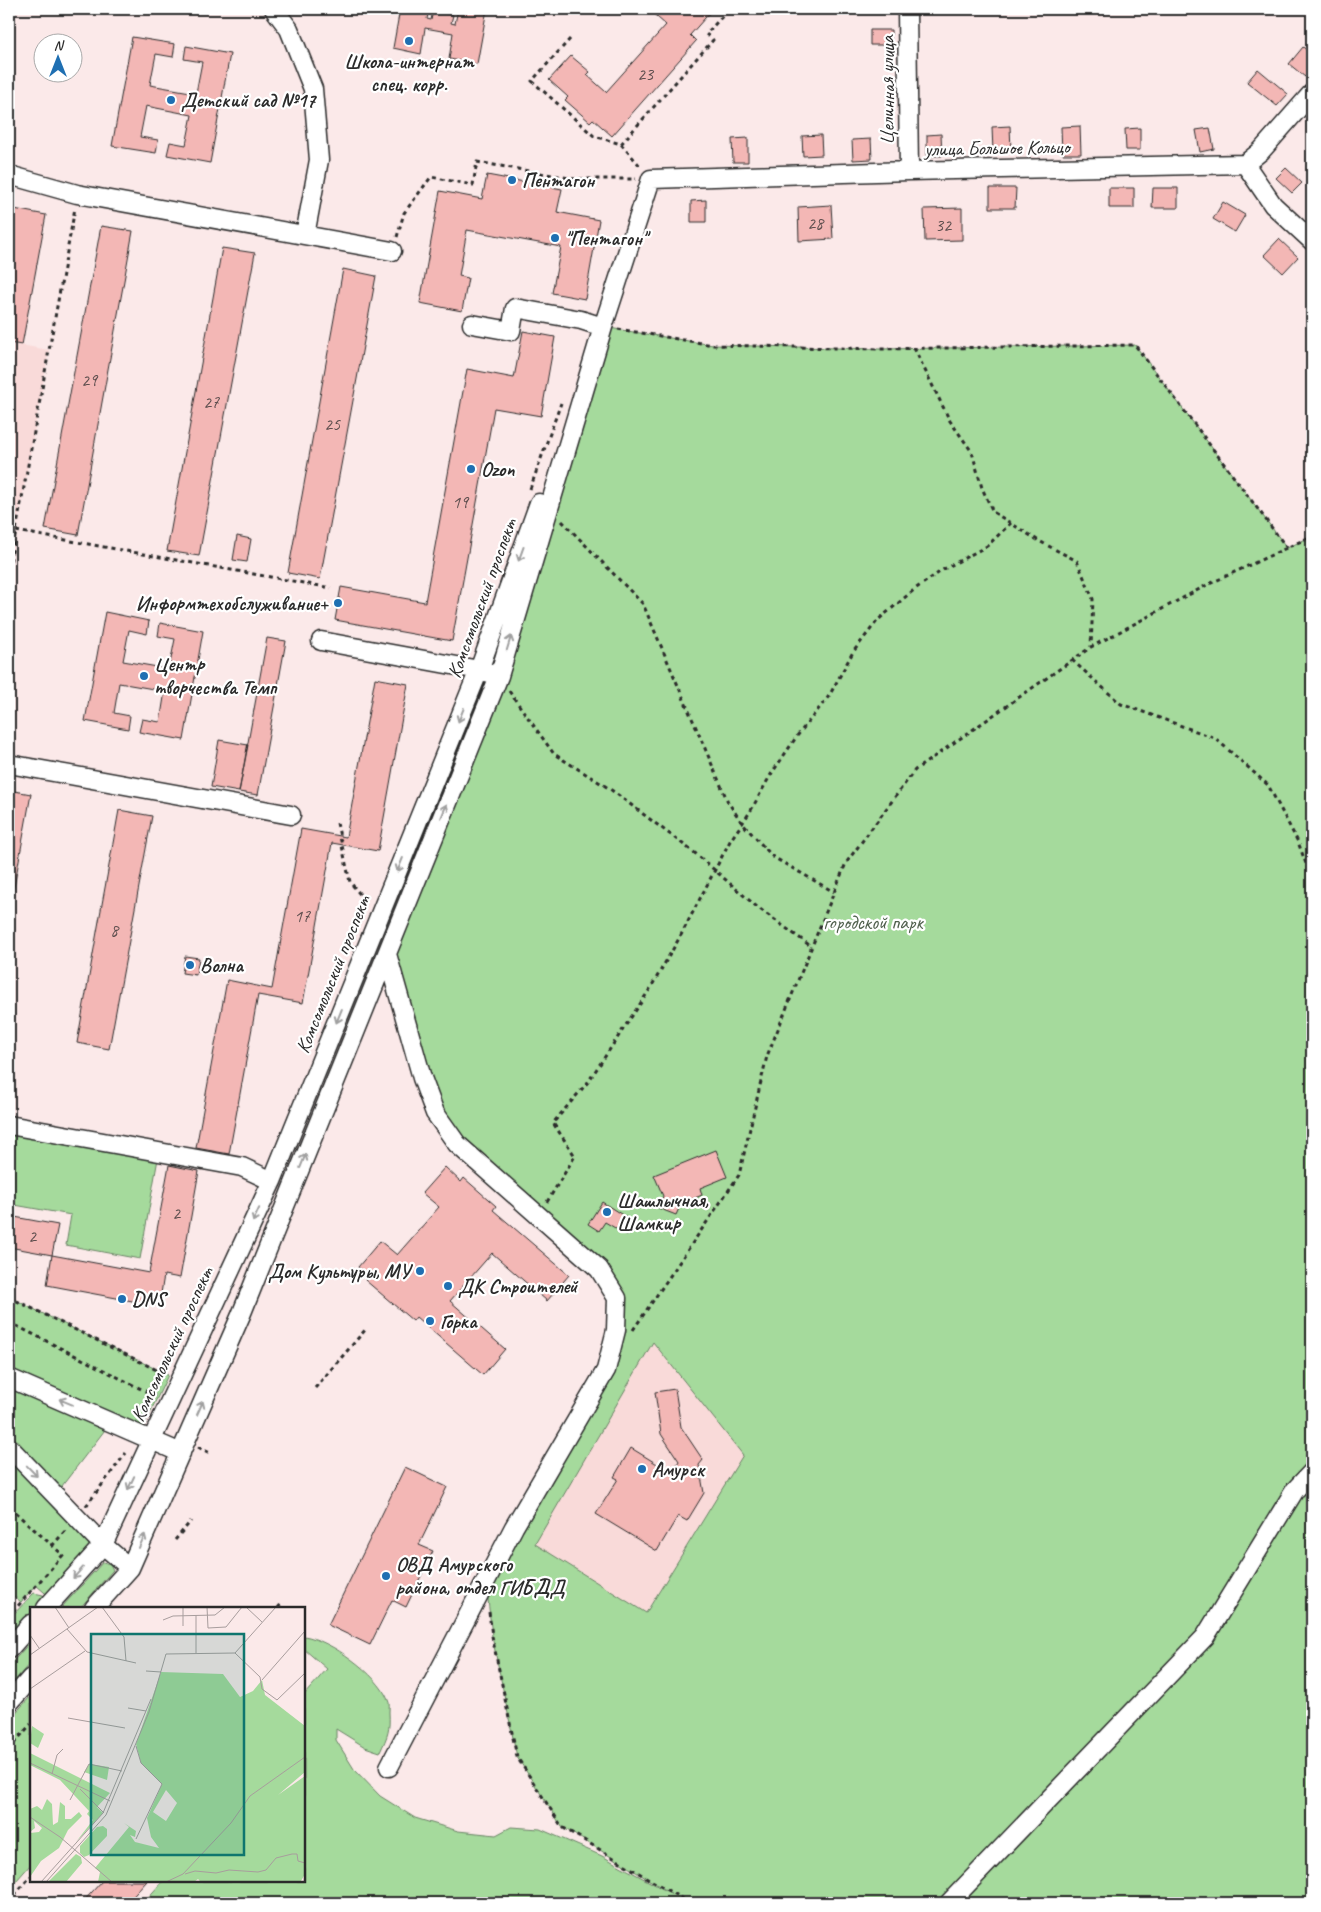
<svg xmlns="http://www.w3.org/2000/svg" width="1321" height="1912" viewBox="0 0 1321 1912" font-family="Caveat,sans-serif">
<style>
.built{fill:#f9dad9}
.green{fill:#a5da9c;stroke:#688264;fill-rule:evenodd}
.building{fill:#f3b7b5;stroke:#2b2b2b}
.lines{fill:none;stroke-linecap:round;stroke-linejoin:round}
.minor-casing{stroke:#2b2b2b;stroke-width:21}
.path{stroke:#2b2b2b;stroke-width:3;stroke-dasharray:4 4;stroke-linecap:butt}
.minor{stroke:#fff;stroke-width:18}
.oneway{stroke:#a0a0a0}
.poi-dot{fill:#1f6fb2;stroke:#fff;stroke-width:2}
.labels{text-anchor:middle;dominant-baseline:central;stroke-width:4.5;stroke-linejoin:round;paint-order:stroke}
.number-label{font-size:18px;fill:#5d4e4e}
.poi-label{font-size:20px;font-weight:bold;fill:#2b2b2b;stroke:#fff;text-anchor:start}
.street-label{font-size:20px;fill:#2b2b2b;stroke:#fff}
.park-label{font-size:20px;fill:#50604d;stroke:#fff}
.inset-road{fill:none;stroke:#a89d9d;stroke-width:1}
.view{fill:#0f766e;fill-opacity:0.15;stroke:#0f766e;stroke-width:2.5}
.inset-edge{fill:none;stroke:#2b2b2b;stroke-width:2.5}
</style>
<rect width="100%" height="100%" fill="#fbe9e9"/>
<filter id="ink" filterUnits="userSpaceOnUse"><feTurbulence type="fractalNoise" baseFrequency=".02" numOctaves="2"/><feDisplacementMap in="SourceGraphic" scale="10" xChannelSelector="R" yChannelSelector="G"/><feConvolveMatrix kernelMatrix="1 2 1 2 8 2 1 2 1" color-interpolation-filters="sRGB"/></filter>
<g filter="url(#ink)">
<path class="built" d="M9 343 49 350 9 569Z
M653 1341 744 1455 646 1613 534 1545Z"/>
<path class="green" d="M603 327 713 345 879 349 1135 345 1287 548 1312 536V1903H143L163 1881H304V1695L327 1669 304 1649V1636C330 1640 378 1674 388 1700 390 1703 389 1708 389 1712 390 1731 388 1735 380 1752L365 1747 336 1729V1740L354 1769 380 1796 415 1818 458 1831 496 1835 511 1827 540 1829 602 1856 674 1895 562 1827 517 1757 492 1636 487 1590 606 1370 617 1298 435 1113 387 954 499 676ZM653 1342 743 1455 646 1613 535 1544Z
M9 1125 159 1153 140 1259 66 1245 71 1215 9 1204Z
M9 1297 168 1375 140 1434 111 1422 55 1495 103 1545 53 1600 36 1585 21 1602 9 1592Z
M103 1562 110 1564 113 1570 80 1608H61Z
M34 1593 43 1595 45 1599 43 1608H31V1621L9 1646V1619Z
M31 1641V1662L9 1687V1666Z
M31 1696V1864L9 1889V1720Z"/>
<path class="building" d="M400 9H429L427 19 431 20 433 11 453 15 451 23 455 24 458 9H487L477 64 449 59 453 33 425 28 421 54 393 48Z
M648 9H713L690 35 696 41 612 136 593 119 590 122 565 100 568 97 549 80 571 56 590 72 587 75 606 92 666 25Z
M870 30H891V45H870Z
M132 37 175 44 173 57 156 54 150 85 196 93 202 62 184 59 186 46 230 54 210 163 167 155 170 142 186 145 192 115 146 106 140 137 158 140 156 153 112 146Z
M1303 47 1312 54V68L1305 77 1289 64Z
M1258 69 1288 94 1277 106 1247 82Z
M1010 126 1011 151 993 152 992 127Z
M1080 126 1081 154H1062L1061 127Z
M1140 128V150H1126L1125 129Z
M1210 128 1214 149 1200 152 1196 130Z
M941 134 942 156H927V135Z
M821 135 822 155 803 156 802 136Z
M748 138V162H733L732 139Z
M871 139 872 159 853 160 852 140Z
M1286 168 1302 183 1292 193 1276 178Z
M487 175 562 189 557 212 599 220 585 299 552 293 561 247 467 230 459 276 468 278 462 311 420 303 440 191 482 199Z
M990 188H1016L1015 208H990Z
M1109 188H1134V208H1109Z
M1153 188H1178V208H1152Z
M706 200V222H691V201Z
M1223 202 1245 215 1235 232 1213 219Z
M831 205 833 239 799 241 798 207Z
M962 208V240L925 241 924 209Z
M14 209 46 215 22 345 9 343V235Z
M101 226 133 231 78 535 45 529Z
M1279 239 1298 257 1283 273 1264 255Z
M222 248 255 253 199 556 167 551Z
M343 269 376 276 320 579 288 573Z
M523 331 555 337 541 416 494 408 452 641 335 620 341 587 425 602 467 369 514 378Z
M237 536 251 539 247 562 233 560Z
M105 612 149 621 147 634 129 630 123 661 169 669 175 639 158 636 160 623 203 631 184 740 139 732 142 719 160 722 165 691 119 683 114 713 130 716 128 729 85 721Z
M267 638 286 641 258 795 239 792Z
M375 678 408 684 378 851 332 843 303 1003 258 995 229 1154 196 1148 227 980 272 989 301 829 346 837Z
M219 740 248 745 239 792 211 787Z
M9 790 31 794 9 915Z
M119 810 152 816 109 1049 77 1043Z
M185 956 199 958 196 975 182 973Z
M716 1150 727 1177 700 1188 702 1195 681 1204 676 1215 658 1208 663 1196 654 1175Z
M169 1165 199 1171 180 1278 164 1275 159 1306 47 1285 52 1255 149 1273Z
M445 1167 461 1182 464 1178 496 1206 493 1210 569 1275 547 1301 492 1253 450 1301 505 1349 483 1375 416 1317 413 1321 365 1280 369 1276 358 1267 380 1241 397 1255 439 1207 422 1193Z
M602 1202 635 1223 627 1235 605 1222 599 1231 588 1224Z
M9 1216 58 1225 52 1255 9 1247Z
M675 1389 681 1427 703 1460 699 1465 704 1493 687 1521 678 1516 657 1551 596 1514 618 1479 614 1477 631 1448 672 1473 679 1461 661 1434 655 1392Z
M405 1467 447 1487 419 1545 433 1551 406 1607 392 1600 370 1645 328 1625Z
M102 1881H147L127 1903H82Z"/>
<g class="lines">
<defs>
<path id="minor" d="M274 9 289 29 313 89 319 160 305 235
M907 9 909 171
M1245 164 1273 205 1312 241
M9 175 77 194 392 251
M472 324 511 331 515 308 581 320 603 327
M321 641 479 670 490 673
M9 764 291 815
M387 954 422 1078 435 1113 457 1144 599 1269 617 1298 616 1330 606 1370 514 1527 389 1767
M9 1125 242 1167 272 1181
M9 1378 181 1453
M9 1447 103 1545 130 1568
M46 1608 103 1545 272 1181 479 670 539 503
M94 1608 130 1568 241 1315 499 676 603 327 651 179 909 171 1245 164 1261 151 1312 93
M9 1649 31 1624
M9 1703 31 1678
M949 1903 1205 1637 1295 1490 1312 1472"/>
</defs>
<use href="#minor" class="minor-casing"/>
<path class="path" d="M570 39 532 81 594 136 621 144 641 167
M621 144 713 40 706 34 729 9
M397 237 404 213 431 177 473 185 477 162 575 179H636
M618 329 713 345 879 349 1135 345 1287 548
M914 348 950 421 972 452 982 488 993 512 1039 541 1077 561 1093 599 1091 647
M530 489 561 403
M562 521 643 604 728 802 742 823 773 857 834 892
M16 531 331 588
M9 569 75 208
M1072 660 1121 704 1215 738 1268 785 1298 842 1312 880
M509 691 554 754 610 789 696 854 757 907 812 947
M337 823 350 882 367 903
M547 1202 575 1156 553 1123 588 1082 650 989 681 935 730 841 750 812 770 776 797 736 829 696 853 652 878 620 915 589 944 569 987 546 1011 523
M9 1297 165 1374
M9 1322 155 1396
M633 1330 739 1175 767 1056 846 863 915 770 1091 647 1207 585 1312 536
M315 1388 366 1329
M198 1447 210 1453
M86 1506 126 1453
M9 1507 63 1555 9 1616
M175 1540 191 1521
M52 1546 66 1530
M278 1608 282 1603
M489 1612 492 1636 517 1757 562 1827 689 1903
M9 1749 31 1724
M9 1901 31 1876"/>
<use href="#minor" class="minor"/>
</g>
<defs><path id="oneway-shaft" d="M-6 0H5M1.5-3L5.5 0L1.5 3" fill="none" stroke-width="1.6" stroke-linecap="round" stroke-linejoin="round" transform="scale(1.25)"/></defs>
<g class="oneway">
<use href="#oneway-shaft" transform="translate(521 554) rotate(110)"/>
<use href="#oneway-shaft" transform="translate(509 643) rotate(-73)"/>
<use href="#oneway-shaft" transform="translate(461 715) rotate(112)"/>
<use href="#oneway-shaft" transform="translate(444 811) rotate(-68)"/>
<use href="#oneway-shaft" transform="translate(400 865) rotate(112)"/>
<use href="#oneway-shaft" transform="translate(339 1016) rotate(112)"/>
<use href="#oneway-shaft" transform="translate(303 1161) rotate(-68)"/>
<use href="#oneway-shaft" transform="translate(256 1215) rotate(115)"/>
<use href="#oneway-shaft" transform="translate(66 1402) rotate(-157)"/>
<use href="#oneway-shaft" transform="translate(200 1408) rotate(-66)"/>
<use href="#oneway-shaft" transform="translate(32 1471) rotate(46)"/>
<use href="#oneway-shaft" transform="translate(131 1483) rotate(115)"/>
<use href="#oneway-shaft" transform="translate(142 1541) rotate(-66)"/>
<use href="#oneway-shaft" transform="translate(78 1573) rotate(132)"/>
</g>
</g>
<g class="poi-dot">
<circle cx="409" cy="41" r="5"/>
<circle cx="171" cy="100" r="5"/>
<circle cx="512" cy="180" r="5"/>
<circle cx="555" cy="238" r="5"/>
<circle cx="471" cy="469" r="5"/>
<circle cx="338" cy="603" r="5"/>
<circle cx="144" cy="676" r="5"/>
<circle cx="190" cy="965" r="5"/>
<circle cx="607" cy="1212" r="5"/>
<circle cx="420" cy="1271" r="5"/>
<circle cx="448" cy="1286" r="5"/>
<circle cx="122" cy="1299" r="5"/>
<circle cx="430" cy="1321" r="5"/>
<circle cx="642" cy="1469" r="5"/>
<circle cx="386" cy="1576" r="5"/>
</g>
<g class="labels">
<g class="number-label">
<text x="645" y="74">23</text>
<text x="815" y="223">28</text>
<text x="943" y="225">32</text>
<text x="89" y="380">29</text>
<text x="211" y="402">27</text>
<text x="332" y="424">25</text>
<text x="460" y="502">19</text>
<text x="302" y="916">17</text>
<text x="114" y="930">8</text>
<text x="176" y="1213">2</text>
<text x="32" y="1236">2</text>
</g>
<g class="poi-label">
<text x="409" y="61" text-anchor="middle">Школа-интернат<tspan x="409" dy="23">спец. корр.</tspan></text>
<text x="181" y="100">Детский сад №17</text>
<text x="522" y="180">Пентагон</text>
<text x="565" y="238">"Пентагон"</text>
<text x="481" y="469">Ozon</text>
<text x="328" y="603" text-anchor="end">Информтехобслуживание+</text>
<text x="154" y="664">Центр<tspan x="154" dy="23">творчества Темп</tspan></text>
<text x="200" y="965">Волна</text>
<text x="617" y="1200">Шашлычная,<tspan x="617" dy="23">Шамкир</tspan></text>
<text x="410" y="1271" text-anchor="end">Дом Культуры, МУ</text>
<text x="458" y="1286">ДК Строителей</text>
<text x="132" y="1299">DNS</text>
<text x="440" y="1321">Горка</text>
<text x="652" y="1469">Амурск</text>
<text x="396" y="1564">ОВД Амурского<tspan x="396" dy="23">района, отдел ГИБДД</tspan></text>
</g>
<g class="street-label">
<text transform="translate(887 90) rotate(-90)">Целинная улица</text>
<text transform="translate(997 148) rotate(-1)">улица Большое Кольцо</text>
<text transform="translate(482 598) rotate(-70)">Комсомольский проспект</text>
<text transform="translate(333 974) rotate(-68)">Комсомольский проспект</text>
<text transform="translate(172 1344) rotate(-65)">Комсомольский проспект</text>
</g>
<g class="park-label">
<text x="873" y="922">городской парк</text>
</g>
</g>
<g transform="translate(30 1607)">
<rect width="275" height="275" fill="#fbe9e9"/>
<path d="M131 65 193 67 210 90 223 84 232 73 235 88 275 119V165L248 188 275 169V267L271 274 171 275 168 272 164 275H68L70 265 65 261 99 220 94 216 106 224 105 230 100 228 105 235 129 241 121 230 117 211 132 177 111 156 106 137ZM136 183 147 196 136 214 123 205ZM2 119 14 127 8 141 0 136ZM0 146 80 186 67 200 73 206 46 235 63 213 57 207 59 204 30 173 0 158ZM59 157 79 160 77 173 54 165ZM17 192 22 197 23 218 28 215 30 195 35 199V212H41L49 205 52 209 38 223 29 241 11 254 0 270V226L9 225 12 221 4 214 5 221 0 225V202L7 199 12 203ZM73 219 77 222V229L59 248 54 250 50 246V239L67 220ZM46 247 51 250 52 256 36 275H18Z" fill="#a5da9c" fill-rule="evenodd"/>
<path class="inset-road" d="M25 0 39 21M72 0 94 30 96 54M177 0 178 21 196 20 212 0M216 0 232 15M166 8V46M133 13 143 9 185 8 195 0M153 19V0M37 22 57 45 106 56M0 28 9 41M205 46 230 70 232 82 247 93 275 66M0 48 68 0M116 64 131 65M232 73 275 24M0 82 55 44M98 101 116 104M38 111 95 121M0 156 80 194M22 167 27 148 33 142M50 182 74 206M40 193 59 157 92 164M0 210 30 230 82 275M106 232 132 177 111 156 106 139M155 267 165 264 186 266 199 263 228 265 236 263 246 251 262 247H267L268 254 275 256M11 275 73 206 121 92M16 275 76 208 119 105 136 47 205 46 246 0M136 275 153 267 201 216 220 189 275 150"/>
<path class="view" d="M61 27H214V248H61Z"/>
<rect width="275" height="275" class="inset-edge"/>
</g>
<rect width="1321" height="1912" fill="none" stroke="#fff" stroke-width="30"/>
<rect x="15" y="15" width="1291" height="1882" fill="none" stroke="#2b2b2b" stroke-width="2" filter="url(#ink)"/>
<g transform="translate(58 58)"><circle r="24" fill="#ffffff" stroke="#aaaaaa"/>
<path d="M0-4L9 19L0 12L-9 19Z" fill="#1f6fb2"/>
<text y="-8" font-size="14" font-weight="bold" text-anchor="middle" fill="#2b2b2b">N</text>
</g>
</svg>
